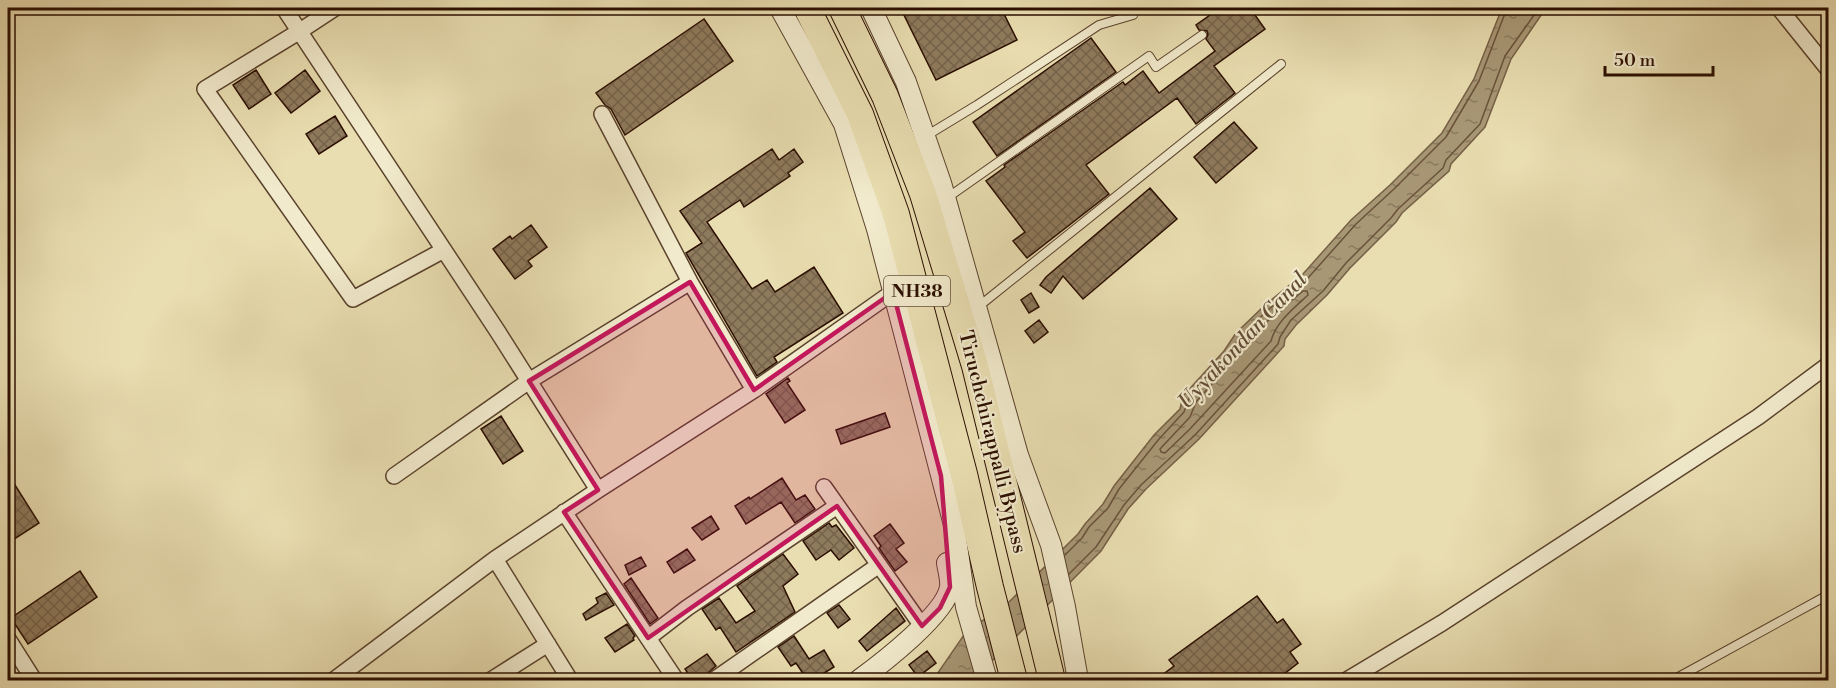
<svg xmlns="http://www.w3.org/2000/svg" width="1836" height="688" viewBox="0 0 1836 688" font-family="'Libre Bodoni',serif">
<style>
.water{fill:url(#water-ripples);stroke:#766046;stroke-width:1.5}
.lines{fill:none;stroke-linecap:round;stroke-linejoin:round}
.shore{stroke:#6a523a;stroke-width:1.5}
.building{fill:url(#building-cross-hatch);stroke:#2b0e00;stroke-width:1.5}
.service-casing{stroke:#5a422c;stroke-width:10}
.minor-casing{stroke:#5a422c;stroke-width:18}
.tertiary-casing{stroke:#5a422c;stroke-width:22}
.trunk-casing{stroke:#2b0e00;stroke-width:28}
.service{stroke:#f1eacc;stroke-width:8}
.minor{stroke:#f1eacc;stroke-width:15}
.tertiary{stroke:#f1eacc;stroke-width:20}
.trunk{stroke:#e9deb1;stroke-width:26}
.marked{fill:#c2185b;fill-opacity:0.2;stroke:#c2185b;stroke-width:4.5;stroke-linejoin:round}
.labels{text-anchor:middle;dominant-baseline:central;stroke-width:4.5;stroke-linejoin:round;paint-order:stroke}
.shield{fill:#f1eacc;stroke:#66503d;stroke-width:1.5}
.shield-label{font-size:18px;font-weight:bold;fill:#2b0e00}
.street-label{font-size:20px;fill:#2b0e00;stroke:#f1eacc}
.water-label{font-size:21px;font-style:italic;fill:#634c35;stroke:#f1eacc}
</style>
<defs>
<pattern id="water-ripples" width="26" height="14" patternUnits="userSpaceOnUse" patternTransform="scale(1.5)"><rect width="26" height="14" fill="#a89775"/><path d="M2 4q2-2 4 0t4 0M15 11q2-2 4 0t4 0" fill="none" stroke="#897a5e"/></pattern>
<pattern id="building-cross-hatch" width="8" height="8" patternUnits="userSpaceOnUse" patternTransform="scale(1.5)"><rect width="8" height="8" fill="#8e7a5c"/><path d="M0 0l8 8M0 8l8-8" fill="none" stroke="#74624a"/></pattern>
</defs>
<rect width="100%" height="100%" fill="#e9deb1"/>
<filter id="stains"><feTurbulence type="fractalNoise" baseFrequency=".00333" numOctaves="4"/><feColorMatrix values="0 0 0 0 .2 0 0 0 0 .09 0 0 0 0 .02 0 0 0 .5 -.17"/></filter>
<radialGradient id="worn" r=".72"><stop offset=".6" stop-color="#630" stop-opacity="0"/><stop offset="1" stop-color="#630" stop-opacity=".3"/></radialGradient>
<path class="water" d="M1502 8H1546L1511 59 1485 127 1451 164 1449 171 1402 213 1396 222 1350 268 1327 295 1296 325 1285 339 1284 346 1199 439 1146 489 1128 509 1101 551 973 680H933L966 632 1009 602 1078 534 1085 524 1103 504 1114 486 1154 435 1180 409 1183 396 1224 351 1236 333 1265 305 1303 274 1351 220 1390 185 1442 133 1474 79Z"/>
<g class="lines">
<path class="shore" d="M1303 291H1307L1308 295C1294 308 1276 322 1271 341L1189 430 1165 453 1161 452 1160 449 1190 417 1196 402 1234 359 1246 341 1274 315Z
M1065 555 1082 538 1089 527 1108 508 1119 489 1159 439 1184 412 1189 398 1228 355 1240 337 1269 309 1308 278 1356 224 1394 189 1446 137 1479 81 1507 8
M1069 574 1096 547 1124 505 1141 485 1195 435 1278 344 1280 337 1291 320 1323 291 1346 263 1391 218 1398 209 1443 168 1446 160 1480 124 1505 56 1539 8"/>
</g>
<path class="building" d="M908 8H1001L1017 40 936 80 902 11Z
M1220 8H1250L1265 29 1214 66 1235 93 1196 124 1177 98 1086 165 1109 194 1027 258 1013 241 1025 232 986 181 1005 167 1004 165 1123 82 1125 85 1143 71 1159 93 1215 51 1206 39 1208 35 1207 31 1199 30 1196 25Z
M704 19 733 61 625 135 611 109 605 105 596 93Z
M1091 38 1116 72 997 156 973 122Z
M256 70 271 94 249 109 233 85Z
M305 70 320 91 291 113 275 93Z
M335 116 347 136 319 154 306 134Z
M1234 122 1257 148 1216 183 1194 157Z
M772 149 779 160 794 149 803 162 788 173 790 176 744 207 740 200 707 222 752 289 767 280 775 292 814 267 843 313 774 357 777 362 757 376 686 253 702 243 680 211Z
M1150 188 1177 219 1083 299 1063 276 1051 293 1040 285 1046 277Z
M531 225 547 247 528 261 532 266 515 279 493 249 510 236 512 239Z
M1031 293 1039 307 1029 313 1021 300Z
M1039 320 1048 332 1034 343 1025 331Z
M788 378 790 381 787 383 805 410 785 423 766 394Z
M885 413 890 427 841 444 836 430Z
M501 416 523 451 503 464 481 429Z
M8 474 39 523 8 543Z
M782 478 796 500 805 495 815 509 795 523 781 502 746 524 735 506 749 497 750 499Z
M711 516 719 529 702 540 692 528Z
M829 523 832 527 836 525 854 548 839 560 831 550 816 560 803 541Z
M890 524 904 543 896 549 907 562 895 571 879 548 881 546 874 536Z
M687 549 695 560 674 573 667 562Z
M783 554 798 574 783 586 795 612 736 652 720 627 716 630 702 609 719 598 736 623 755 611 737 586Z
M641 557 646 566 629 575 625 565Z
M80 571 97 597 28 644 11 618Z
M631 578 658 618 650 624 624 584Z
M606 593 614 605 586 620 583 614 598 603 596 598Z
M1257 596 1277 623 1283 619 1301 644 1290 652 1298 663 1275 681H1154L1174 666 1169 660Z
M839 605 850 619 838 628 827 613Z
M896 608 905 621 867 651 859 641Z
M627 624 635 636 633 638 634 640 615 652 605 638Z
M794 636 809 659 824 650 834 667 811 681H808L796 663 791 666 778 647Z
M927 651 936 663 918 677 909 665Z
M707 654 716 666 699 681H693L685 669Z"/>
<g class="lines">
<defs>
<path id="service" d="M926 136 977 105 1099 25 1133 15
M947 198 1149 56 1156 67 1202 35
M978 307 1281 64
M1673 680 1828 595"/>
<path id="minor" d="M284 8 498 332 598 490
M335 8 300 31 205 89 353 299 444 250
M1779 8 1828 69
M602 114 690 282 754 390
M394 476 529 381 690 282
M824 487 922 626
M564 512 676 680
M648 638 687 608 837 506
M8 639 34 680
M334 680 495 559
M491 680 548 644
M570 680 495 559 598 490 754 390 893 292
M714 680 879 565
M1347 680 1442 623 1758 417 1828 365"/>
<path id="tertiary" d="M780 8 844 124 877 229 954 525 966 607 987 680
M871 8 906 82 941 183 1018 455 1051 545 1065 607 1078 680
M859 680C881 664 946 614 950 587 951 580 948 570 947 563"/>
<path id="trunk" d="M807 8 860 114 896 214 964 474 990 587 1014 680
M842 8 885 96 923 194 975 366 1052 680"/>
</defs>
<use href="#service" class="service-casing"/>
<use href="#minor" class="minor-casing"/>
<use href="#tertiary" class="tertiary-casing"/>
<use href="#trunk" class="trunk-casing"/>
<use href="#service" class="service"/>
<use href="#minor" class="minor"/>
<use href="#tertiary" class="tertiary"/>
<use href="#trunk" class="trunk"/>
</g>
<path class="marked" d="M690 282 754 390 893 292 941 476 950 587 940 608 922 626 837 506 648 638 564 512 598 490 529 381Z"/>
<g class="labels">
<rect class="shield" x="884" y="276" width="66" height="30" rx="4.5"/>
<g class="shield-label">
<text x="917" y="291">NH38</text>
</g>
<g class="street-label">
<text transform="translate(992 442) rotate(76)">Tiruchchirappalli Bypass</text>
</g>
<g class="water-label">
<text transform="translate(1243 341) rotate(-47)">Uyyakondan Canal</text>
</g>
</g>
<rect width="1836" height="688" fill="none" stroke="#e9deb1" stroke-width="30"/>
<rect x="9" y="9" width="1818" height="670" fill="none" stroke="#2b0e00" stroke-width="3"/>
<rect x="15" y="15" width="1806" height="658" fill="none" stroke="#2b0e00" stroke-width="1.5"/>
<path d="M1605 66v9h108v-9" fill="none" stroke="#2b0e00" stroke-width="3"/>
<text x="1614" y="66" font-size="18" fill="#2b0e00" stroke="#f1eacc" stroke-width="4.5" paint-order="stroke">50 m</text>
<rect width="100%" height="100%" filter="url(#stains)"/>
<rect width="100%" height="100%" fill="url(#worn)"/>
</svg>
